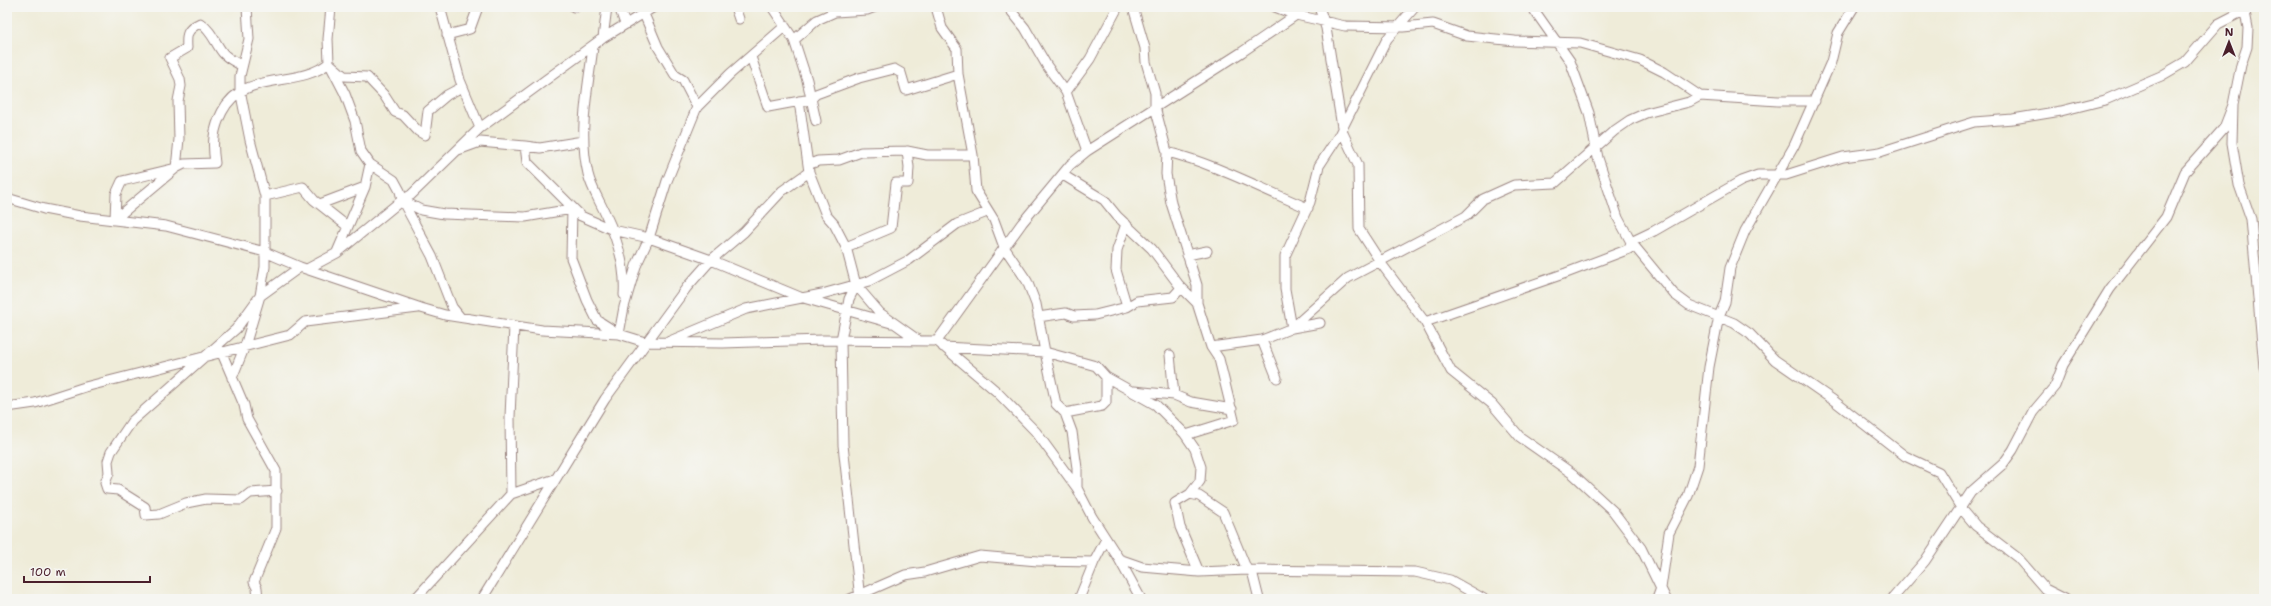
<svg xmlns="http://www.w3.org/2000/svg" width="2271" height="606" viewBox="0 0 2271 606" font-family="'Shantell Sans',sans-serif">
<style>
.lines{fill:none;stroke-linecap:round;stroke-linejoin:round}
.minor-casing{stroke:#9c8682;stroke-width:11}
.minor{stroke:#fff;stroke-width:9}
</style>
<rect width="100%" height="100%" fill="#f6f6f2"/>
<filter id="ink" filterUnits="userSpaceOnUse"><feTurbulence type="fractalNoise" baseFrequency=".025" numOctaves="2"/><feDisplacementMap in="SourceGraphic" scale="8" xChannelSelector="R" yChannelSelector="G"/><feConvolveMatrix kernelMatrix="1 2 1 2 8 2 1 2 1" color-interpolation-filters="sRGB"/></filter>
<filter id="wash" filterUnits="userSpaceOnUse"><feTurbulence type="fractalNoise" baseFrequency=".012" numOctaves="4" result="noise"/><feDisplacementMap in="SourceGraphic" scale="16" xChannelSelector="R" yChannelSelector="G"/><feGaussianBlur stdDeviation="0.9" result="paint"/><feColorMatrix in="noise" values="0 0 0 0 0 0 0 0 0 0 0 0 0 0 0 0 0 1.4 0 .05"/><feComposite in="paint" operator="in"/></filter>
<g filter="url(#wash)">
<rect width="100%" height="100%" fill="#efecd9"/>
</g>
<g filter="url(#ink)">
<g class="lines">
<defs>
<path id="minor" d="M331 7 328 39 329 63 345 94 355 121 361 151 370 164 394 180 400 191 402 200 432 256 452 307 460 317
M440 7 460 80 480 128
M574 7H576
M619 7 625 24
M735 7 739 19
M772 7 794 40 807 80 816 121
M936 7 942 28 957 49 958 74 973 155 976 191 994 220 1004 247 1027 281 1036 304 1045 352 1096 366 1106 377 1156 405 1184 433 1195 449 1201 467 1200 481 1190 494 1175 503 1180 527 1199 572
M1008 7 1025 28 1047 66 1066 92 1087 151
M1133 7 1145 48 1146 62 1155 93V107L1167 152 1166 174 1171 203 1197 285V303
M1275 7 1296 15 1345 26 1403 27 1433 24 1467 36 1515 41 1580 43 1640 60 1664 72 1700 96 1778 101H1815
M1319 7 1326 28 1343 133 1358 165 1359 229 1383 266 1425 322 1451 371 1492 404 1520 437 1573 474 1613 511 1641 548 1666 599
M1532 7 1570 61 1589 113 1598 158 1618 218 1631 242 1674 294 1689 305 1734 323 1750 334 1775 360 1833 400 1905 456 1939 472 1961 508 1976 526 2018 558 2045 589 2065 599
M2244 7 2248 28 2247 47 2241 65 2233 105 2232 143 2239 185 2251 219 2264 367
M644 14 658 47 675 75 683 80 697 107
M447 35 470 29 478 7
M603 38 607 7
M794 40 817 20 835 12 867 10 875 7
M593 47C588 89 578 132 588 174 591 187 599 200 605 213 617 238 626 267 624 295
M751 57 768 107 811 99 816 94 859 78 894 69 901 73 906 90 958 74
M1066 92 1090 59 1118 7
M799 101 809 172 826 215 834 224 846 247 856 285 880 313 918 340
M525 146 540 148 583 141
M458 150 480 142 525 146 527 162 581 216 613 230 649 238 711 260 800 297 891 323
M1167 152C1216 164 1261 189 1308 208
M810 164 818 161 839 160 861 152 907 151 927 155H973
M1063 175 1104 200 1117 216 1152 249 1179 285 1197 303 1211 347 1219 359 1234 420 1186 435
M265 196 303 187 314 200 347 226
M7 198 44 209 80 216 166 226 265 252 300 267 421 308 445 315 542 330 619 334 645 342 723 343 823 340 937 341 996 391 1036 432 1077 488 1092 517 1119 559 1142 567 1199 572 1247 570 1415 572 1450 580 1484 599
M402 200 421 210 444 214 525 217 572 209
M320 204 365 187
M572 209 571 258 587 300 597 320 619 334 624 307 636 266 649 238 667 181 697 107 730 74 784 27
M115 219 176 168 184 164 215 163C212 143 213 130 222 112 244 69 297 89 329 63L344 76 367 77 384 95 395 112 403 115 418 131 425 135 428 111 447 95 462 87
M115 219 116 194 122 181 176 168 179 139 178 101 181 86 180 79 170 58 187 48C186 34 187 29 200 23 212 31 215 43 223 53 228 59 236 62 242 66
M846 247 891 228 896 183H908L909 167 907 151
M337 252 365 187 370 164
M1187 255 1207 251
M307 269 337 253 402 200 411 195 480 128 603 38 654 7
M856 285 849 299 841 340 843 445 860 599
M1127 307 1137 301 1173 297 1181 288
M1038 317 1066 313 1074 316 1095 315 1127 307 1116 270 1117 250 1126 224
M1425 322 1566 273 1629 249 1631 242 1654 231 1741 181 1758 175H1786L1843 157 1880 152 1974 122 2013 119 2061 111 2105 100 2161 76 2185 62 2218 24 2251 7
M1292 328 1348 278 1466 216 1483 199 1514 185 1555 183 1614 131 1630 120 1646 113 1689 102 1700 96
M1292 328 1285 289V256L1310 202 1319 166 1338 137 1387 39 1415 7
M1262 340 1277 378
M670 341 746 309 822 294 869 281 909 260 957 224 987 212
M937 341 1022 223 1070 165 1087 151 1242 52 1299 13 1304 7
M943 347 1045 352 1056 404 1065 413 1072 432 1077 468V488
M1211 347 1262 340 1292 328 1320 323
M221 351 244 405 247 419 276 471V528L254 582 257 588 258 599
M1170 355 1174 395
M232 378 245 346 260 296 265 267V196L250 140 240 90V76L249 39 247 7
M1134 391 1174 395 1191 402 1232 409
M7 407 35 403 85 387 290 335 305 322 418 308
M1065 413 1102 406 1106 402V377
M277 491 250 493 241 500 206 499 186 503 159 514 146 515 145 507 118 490 107 489 105 483 109 473 108 461 111 452 132 421 236 329 260 296 300 267
M511 494 510 417 514 326
M1190 494 1199 496 1223 512 1247 570
M1119 559 1141 599
M1252 571 1259 599
M415 599 511 494 555 479
M482 599 605 399 687 287 711 260 744 232 782 191 809 172
M850 599 905 575 925 572 980 556 1038 561 1094 562
M1079 599 1094 562 1106 539
M1657 599 1661 588 1669 533 1688 496 1698 466 1709 367 1719 316 1725 302 1730 268 1745 231 1794 146 1831 62 1838 33 1854 7
M1892 599 1925 561 1971 492 2003 464 2013 450 2033 412 2055 386 2063 365 2110 289 2166 217 2185 172 2224 128 2233 105"/>
</defs>
<use href="#minor" class="minor-casing"/>
<use href="#minor" class="minor"/>
</g>
</g>
<rect width="2271" height="606" fill="none" stroke="#f6f6f2" stroke-width="24"/>
<g transform="translate(2229 42)" stroke="#f6f6f2" stroke-width="3" paint-order="stroke">
<path d="M0-3L7 15L0 10L-7 15Z" fill="#4a1f2b"/>
<text y="-6" font-size="11" font-weight="bold" text-anchor="middle" fill="#4a1f2b">N</text>
</g>
<path d="M24 576v6h126v-6" fill="none" stroke="#4a1f2b" stroke-width="2"/>
<text x="30" y="576" font-size="12" fill="#4a1f2b" stroke="#f6f6f2" stroke-width="3" paint-order="stroke">100 m</text>
</svg>
